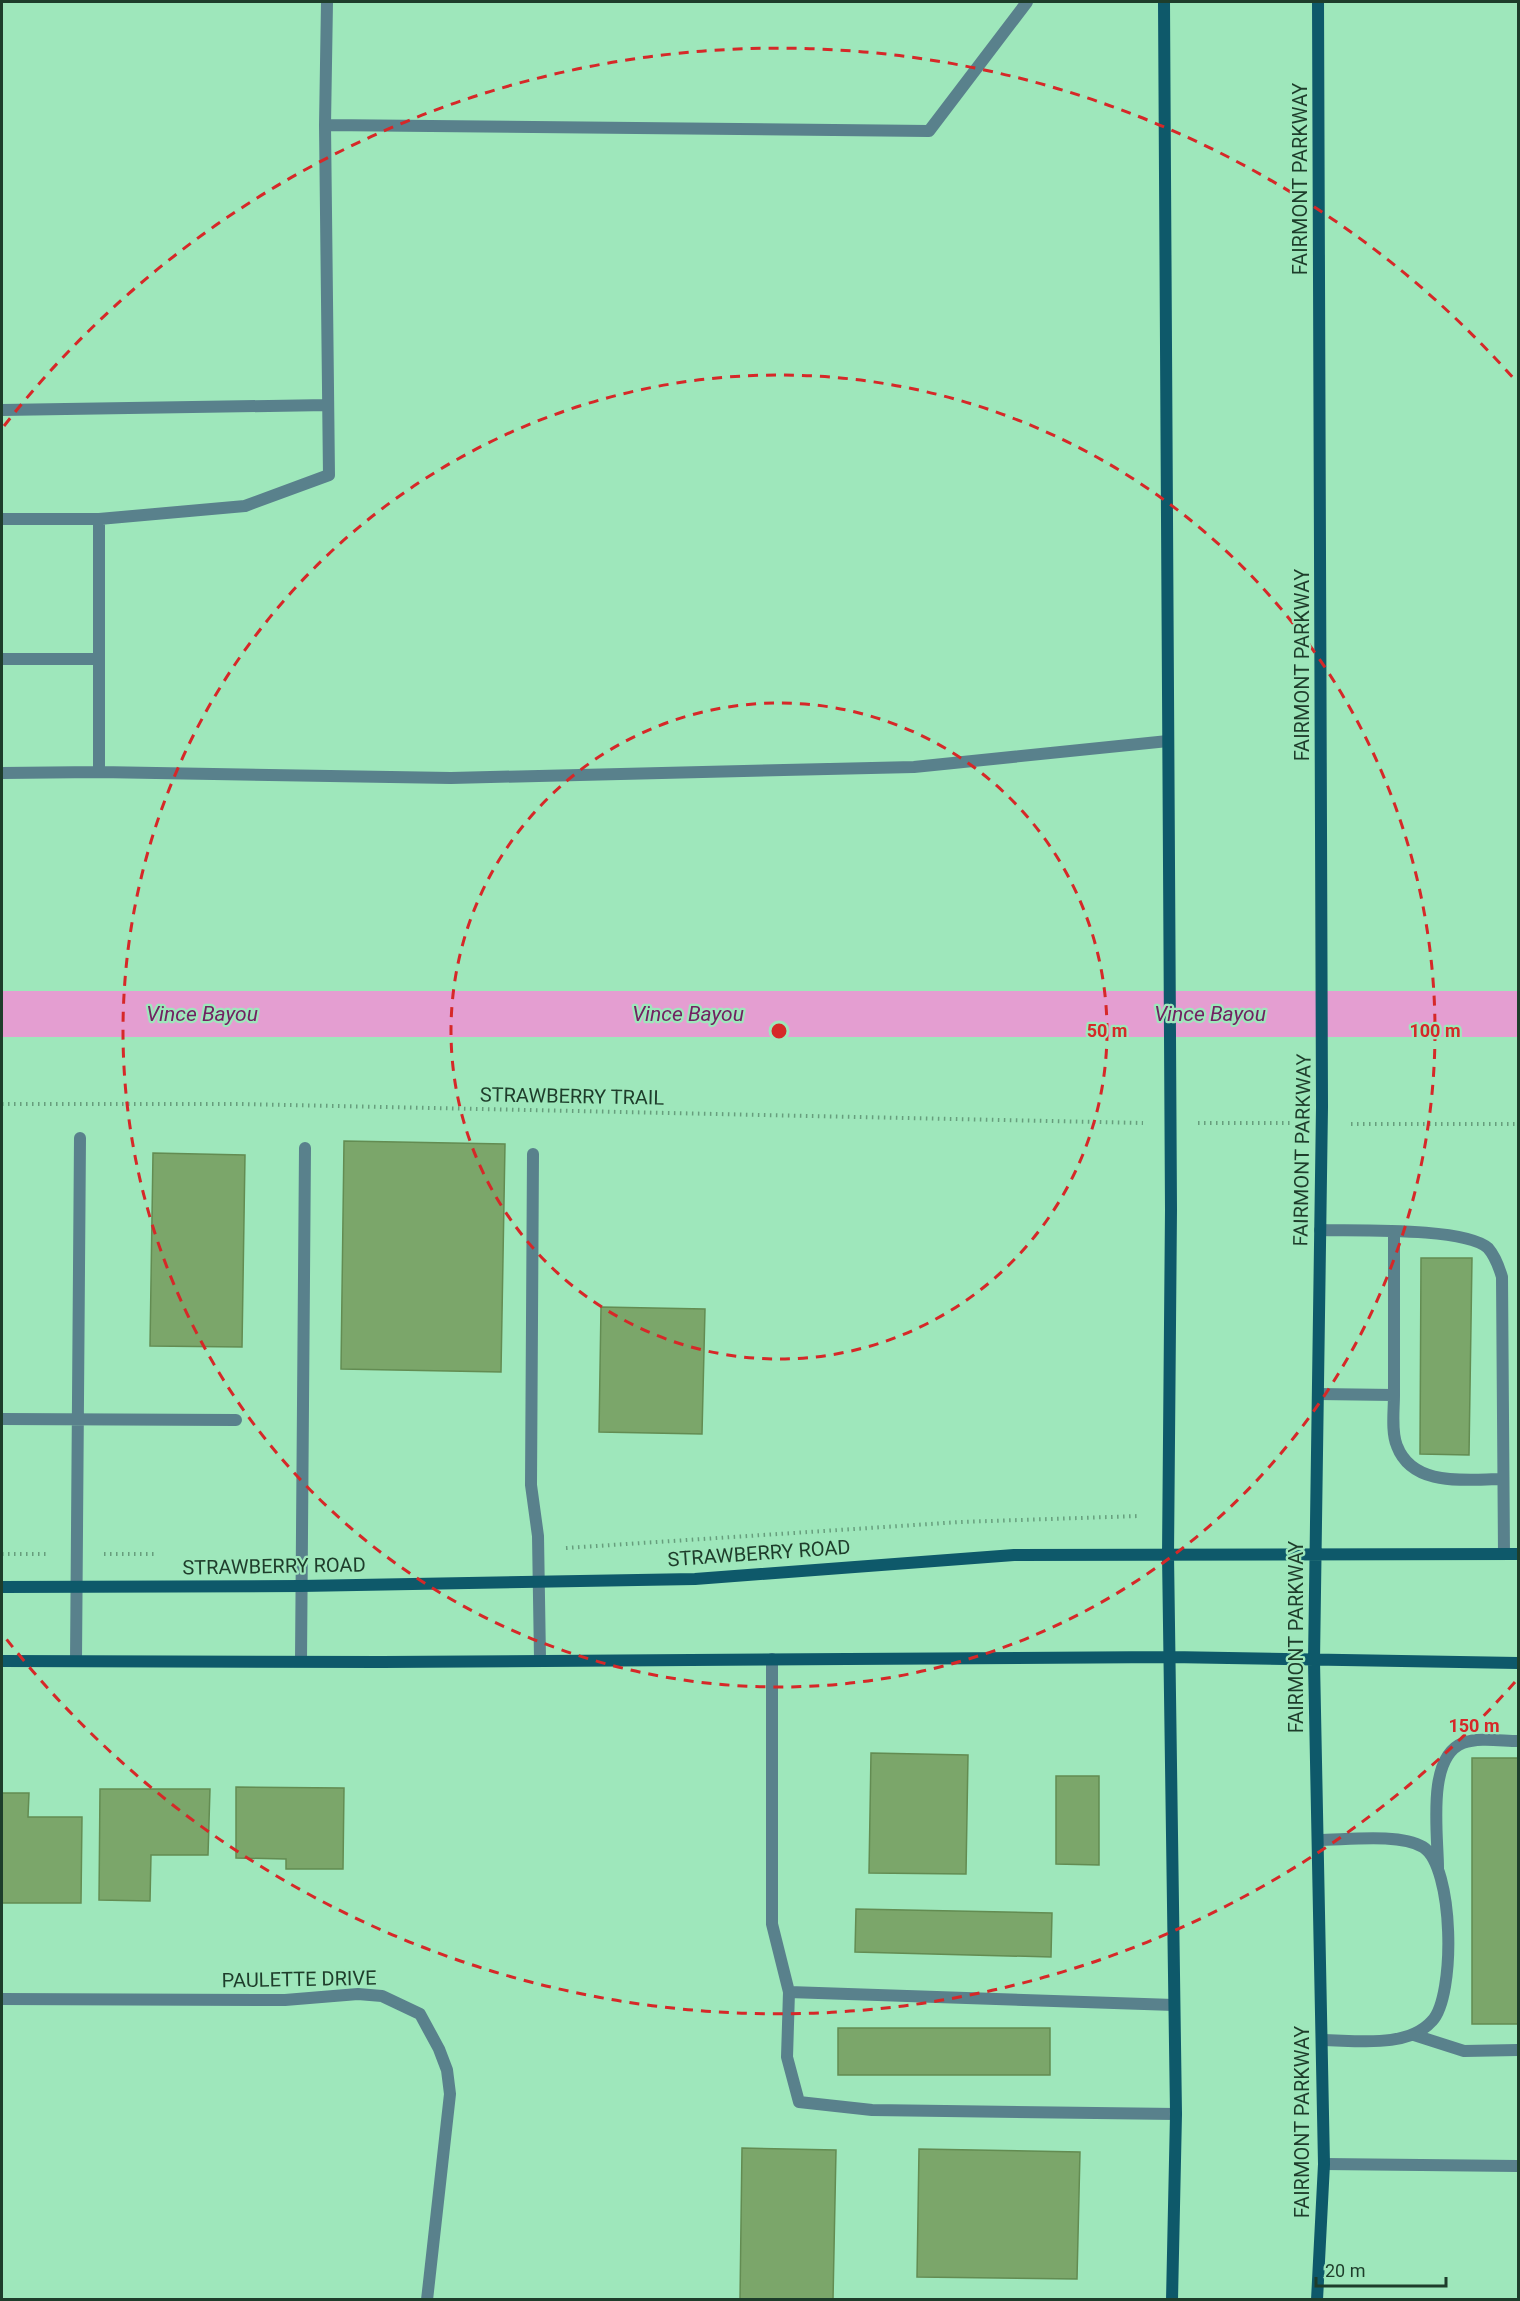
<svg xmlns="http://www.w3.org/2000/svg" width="1520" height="2301" viewBox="0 0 1520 2301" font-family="Roboto,sans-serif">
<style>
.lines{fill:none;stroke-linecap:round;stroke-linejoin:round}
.canal{stroke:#e49ed1;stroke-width:46}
.building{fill:#7ba66a;stroke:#638c52;stroke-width:1.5}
.path{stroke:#679e7d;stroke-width:4;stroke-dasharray:1.5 4.5;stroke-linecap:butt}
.lane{stroke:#59818c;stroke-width:12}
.street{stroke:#59818c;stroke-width:12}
.secondary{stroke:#0e596a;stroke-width:12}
.ring{fill:none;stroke:#d62828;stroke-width:3;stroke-dasharray:10 8}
.labels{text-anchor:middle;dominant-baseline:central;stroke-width:4.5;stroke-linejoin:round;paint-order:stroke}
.street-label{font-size:20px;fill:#1e3d2b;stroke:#9ee7bb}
.water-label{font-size:21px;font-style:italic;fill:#712161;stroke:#9ee7bb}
.centre{fill:#d62828;stroke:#9ee7bb;stroke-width:3}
.ring-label{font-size:18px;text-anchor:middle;font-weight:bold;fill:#d62828;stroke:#9ee7bb;stroke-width:4.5;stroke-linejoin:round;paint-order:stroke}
</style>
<rect width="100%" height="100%" fill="#9ee7bb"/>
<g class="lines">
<path class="canal" d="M2 1014H1518"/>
</g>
<path class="building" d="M344 1141 505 1144 501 1372 341 1369Z
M153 1153 245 1155 242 1347 150 1346Z
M1421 1258H1472L1469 1455 1420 1454Z
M601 1307 705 1309 702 1434 599 1432Z
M871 1753 968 1755 966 1874 869 1873Z
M1472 1758H1518V2024H1472Z
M1056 1776H1099V1865L1056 1864Z
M236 1787 344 1788 343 1869H286V1859L236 1858Z
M100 1789H210L208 1855H151L150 1901 99 1900Z
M2 1793H29L28 1817H82L81 1903H2Z
M856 1909 1052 1913 1051 1957 855 1952Z
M838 2028H1050V2075H838Z
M742 2148 836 2150 833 2300H740Z
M919 2149 1080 2152 1077 2279 917 2277Z"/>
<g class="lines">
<path class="path" d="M2 1104H242L1143 1123
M1198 1123H1293
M1351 1124H1518
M566 1548 960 1522 1140 1516
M2 1554H49
M104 1554H154"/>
<path class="lane" d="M327 2 325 125 329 475 245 506 99 519V772L451 778 914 767 1168 741
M325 125 929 131 1027 2
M2 410 328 405
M2 519H99
M2 659H98
M2 773 99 772
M533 1154 531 1485 538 1536 540 1659
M1320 1230C1355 1231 1464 1227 1488 1248 1495 1256 1499 1267 1502 1277L1504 1554
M1318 1394 1394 1395V1232
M1394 1395C1394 1410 1391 1432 1397 1446 1413 1488 1467 1479 1503 1479
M2 1419 236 1420
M772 1659V1924L789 1992 1174 2005
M76 1661 80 1138
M301 1661 305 1148
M1318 1840C1346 1840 1399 1833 1423 1847 1454 1866 1456 1996 1432 2021 1407 2049 1355 2040 1322 2040
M1438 1868C1438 1835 1426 1757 1463 1743 1479 1737 1502 1741 1518 1741
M789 1992 787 2057 799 2102 872 2110 1176 2114
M1414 2035 1464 2051 1518 2050
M1324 2164 1518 2166"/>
<path class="street" d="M2 1999 285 2000 358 1994 382 1996 420 2014 439 2049 447 2070 450 2094 427 2300"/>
<path class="secondary" d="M1164 2 1171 1209 1168 1555 1176 2114 1172 2300
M2 1587 301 1586 695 1579 1014 1555 1518 1554
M2 1661 382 1662 1170 1657 1518 1663
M1317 2300 1324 2164 1314 1661 1322 1107 1318 2"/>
</g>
<g class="ring">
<circle cx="779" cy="1031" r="328"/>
<circle cx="779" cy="1031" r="656"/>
<path d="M1515 1682A983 983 0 0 1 4 1636M4 426A983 983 0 0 1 1515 380"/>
</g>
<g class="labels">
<g class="street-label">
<text transform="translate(1300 179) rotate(-90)">FAIRMONT PARKWAY</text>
<text transform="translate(1302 665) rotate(-90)">FAIRMONT PARKWAY</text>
<text transform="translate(572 1096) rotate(1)">STRAWBERRY TRAIL</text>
<text transform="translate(1302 1150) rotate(-89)">FAIRMONT PARKWAY</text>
<text transform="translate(759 1553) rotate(-4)">STRAWBERRY ROAD</text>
<text transform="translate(274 1566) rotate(-1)">STRAWBERRY ROAD</text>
<text transform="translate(1296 1637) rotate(-90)">FAIRMONT PARKWAY</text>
<text transform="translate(299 1979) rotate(-1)">PAULETTE DRIVE</text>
<text transform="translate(1302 2122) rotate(-90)">FAIRMONT PARKWAY</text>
</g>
<g class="water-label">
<text x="202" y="1014">Vince Bayou</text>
<text x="688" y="1014">Vince Bayou</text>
<text x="1210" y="1014">Vince Bayou</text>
</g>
</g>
<circle cx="779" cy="1031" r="9" class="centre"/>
<g class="ring-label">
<text x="1107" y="1037">50 m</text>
<text x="1435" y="1037">100 m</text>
<text x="1474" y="1732">150 m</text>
</g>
<rect width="1520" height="2301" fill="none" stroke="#1e3d2b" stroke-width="6"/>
<path d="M1316 2277v9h130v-9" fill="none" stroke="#1e3d2b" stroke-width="3"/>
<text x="1325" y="2277" font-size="18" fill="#1e3d2b" stroke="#9ee7bb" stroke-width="4.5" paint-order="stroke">20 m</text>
</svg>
